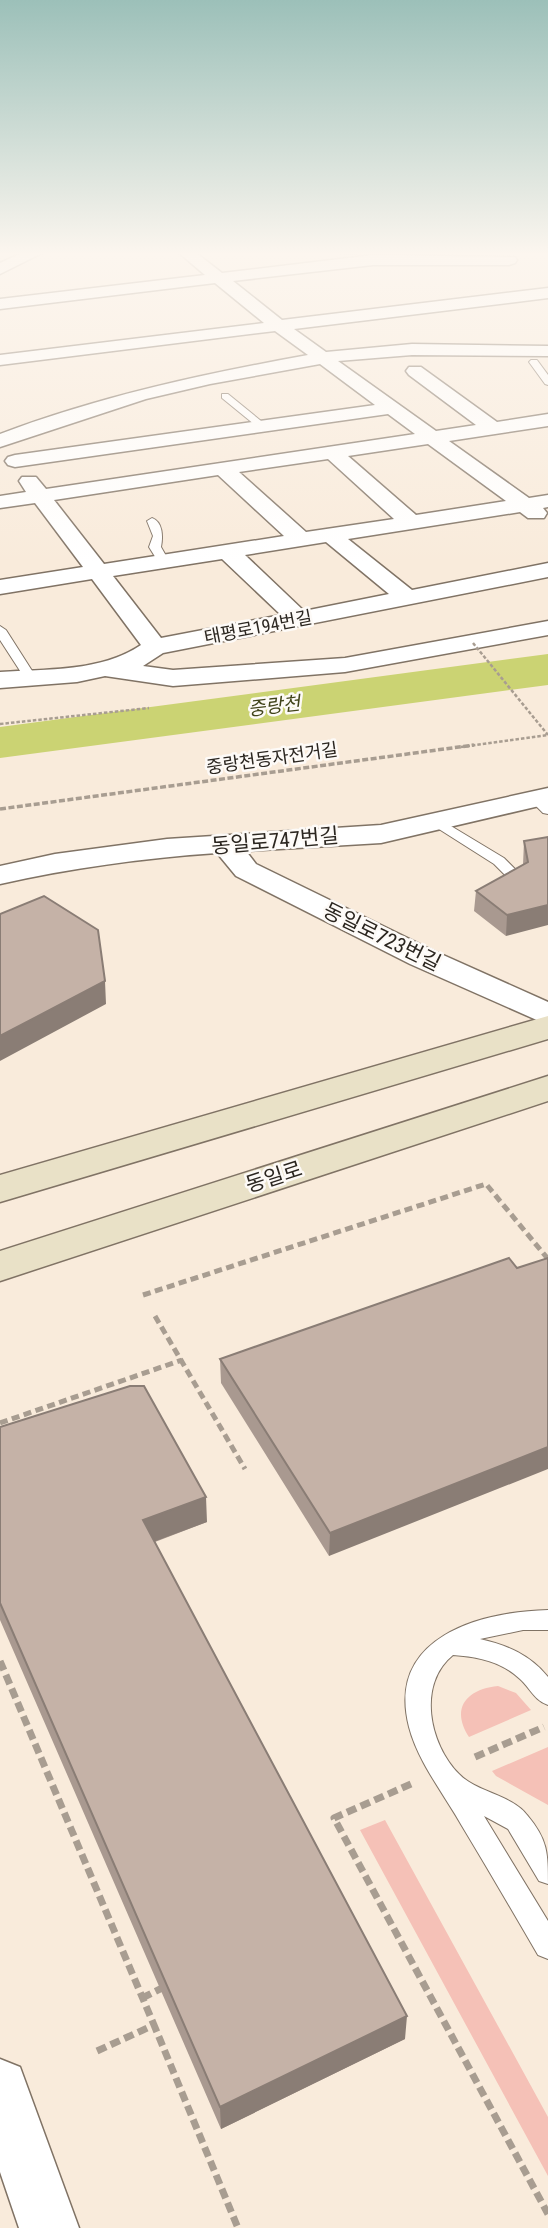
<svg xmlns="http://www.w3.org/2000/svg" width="548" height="2228" viewBox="0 0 548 2228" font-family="'Roboto Condensed','Noto Sans KR',sans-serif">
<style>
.green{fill:#f5c1b7}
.water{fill:#cbd373}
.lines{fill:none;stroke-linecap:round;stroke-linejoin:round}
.lane-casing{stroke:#807365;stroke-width:2}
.street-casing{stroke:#807365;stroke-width:3}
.secondary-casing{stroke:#807365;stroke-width:3}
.path-far3{stroke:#a89d91;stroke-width:2.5;stroke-dasharray:3.5 2;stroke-linecap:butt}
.path-far2{stroke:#a89d91;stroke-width:3.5;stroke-dasharray:6 2.5;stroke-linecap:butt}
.path-far1{stroke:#a89d91;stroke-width:5;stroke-dasharray:8 4.5;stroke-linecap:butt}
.path{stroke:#a89d91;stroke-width:7;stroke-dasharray:10 5;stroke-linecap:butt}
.lane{fill:#fff;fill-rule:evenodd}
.street{fill:#fff;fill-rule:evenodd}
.secondary{fill:#e9e1c7;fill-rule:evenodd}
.path-bridge{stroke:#a89d91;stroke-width:2.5;stroke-dasharray:3.5 2;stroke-linecap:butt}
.wall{fill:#a99990}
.shaded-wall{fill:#8a7d75}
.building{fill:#c5b2a7;stroke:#8a7d75;stroke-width:2}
.labels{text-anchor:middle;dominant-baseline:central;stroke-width:5;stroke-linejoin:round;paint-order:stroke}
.far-street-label{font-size:18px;fill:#2b2620;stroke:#fdfaf7}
.far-water-label{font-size:19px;font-style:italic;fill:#41441b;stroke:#fdfaf7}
.street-label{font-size:21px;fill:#2b2620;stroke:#fdfaf7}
</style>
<rect width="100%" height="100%" fill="#f9ebdb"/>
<path class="green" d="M498 1686 516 1693 531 1710 469 1737C450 1708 467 1689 498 1686Z
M548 1747V1805L496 1776 492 1771Z
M385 1820 548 2117V2176L360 1830Z"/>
<path class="water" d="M548 654V685L0 758V727Z"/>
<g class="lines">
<defs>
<path id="lane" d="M531 360H537L548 375V385L545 384 529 362Z
M222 394H228L266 425V429H260L222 398Z
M152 518C163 522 163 537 161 547L169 561 167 563H159L149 547 153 536 147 521Z
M0 626 6 630 36 677 34 680H26L24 677 0 640Z
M536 795 548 802V814L543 813 529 799Z
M436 817 504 858 521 875 523 878 521 881H511L494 864 431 824 429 821Z
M548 1610V1630H523L480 1639C507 1645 530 1655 548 1677V1705C535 1701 530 1688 520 1679 501 1661 478 1657 453 1655 417 1684 429 1744 459 1774 476 1792 512 1795 527 1815 548 1840 548 1853 548 1884L539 1881 508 1829 484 1816 548 1921V1959L538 1955C513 1912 488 1869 462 1826 444 1794 418 1762 409 1727 386 1637 479 1612 548 1610Z"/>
<path id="street" d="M24 252H44L0 274V263Z
M178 252H195L222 273 373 255 515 257 517 260 515 263 509 265H373L233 281 282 320 548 288V298L294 329 326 352 412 344 548 346V356L412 355 338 361 436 431 476 425 409 375 406 371 409 367H421L497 422 548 414V426L449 441 529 498 548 495V507L543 508 547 513 544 518H528L520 512 348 539 412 590 548 563V577L163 653 143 666 173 670 345 658 548 621V635L345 672 173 686 105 676 77 682 0 688V672C47 669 101 672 141 645L92 579 0 594V580L83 567 35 503 0 508V496L26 492 19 481 22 477H36L46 489 415 434 388 414 15 467 8 465 5 461 8 457 15 455 375 405 320 364 210 384 146 399 0 447V434C100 396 203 374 308 355L275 331 0 365V355L264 323 215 283 0 309V299L205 275ZM428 444 506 501 416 515 348 456ZM328 459 394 519 306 532 239 472ZM218 475 284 536 104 564 54 500ZM326 542 389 594 304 611 245 555ZM222 559 281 615 161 638 113 576Z
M548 788V804L381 843 246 851 256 864 432 950 548 1002V1025L410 964 236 876 217 853C144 858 71 868 0 884V866L55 854 167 839 381 825Z
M0 2059 20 2067 79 2228H19L0 2172Z"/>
<path id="secondary" d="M548 1016V1039L0 1202V1175Z
M548 1076V1101L0 1281V1251Z"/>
</defs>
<use href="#lane" class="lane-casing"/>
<use href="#street" class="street-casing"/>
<use href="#secondary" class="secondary-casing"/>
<path class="path-far3" d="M0 724 149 708
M461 747 548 735"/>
<path class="path-far2" d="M0 809 474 745"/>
<path class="path-far1" d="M143 1295 486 1184 548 1259
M155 1316 245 1469
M0 1423 182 1360"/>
<path class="path" d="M0 1661 154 2025
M475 1757 544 1727
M411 1784 334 1818 548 2214
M142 1998 164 1987
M97 2051 154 2025 238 2228"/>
<use href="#lane" class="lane"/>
<use href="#street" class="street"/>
<use href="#secondary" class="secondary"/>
<path class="path-bridge" d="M473 643 548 735"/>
</g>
<path class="wall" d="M302 252H395L348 255Z
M548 837 506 936 474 911 476 891 523 865 524 841Z
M509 1258 329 1556 221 1383 220 1359Z
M0 1427 207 1522 155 1542 405 2039 221 2129 0 1620Z"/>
<path class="shaded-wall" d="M348 252H395L348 255Z
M548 905V925L506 936 507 915Z
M105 981 106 1004 0 1061V1036Z
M548 1447V1469L329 1556 330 1533Z
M206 1497 207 1522 145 1545 143 1520Z
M407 2016 405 2039 221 2129 220 2107Z"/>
<path class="building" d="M548 837V905L507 915 476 891 528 862 524 841Z
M44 896 98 930 105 981 0 1036V914Z
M509 1258 517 1268 548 1258V1447L330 1533 220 1359Z
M130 1386H144L206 1497 143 1520 407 2016 220 2107 0 1603V1427Z"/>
<linearGradient id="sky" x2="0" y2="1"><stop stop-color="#9cc0b9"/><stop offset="0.45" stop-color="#fcf6ef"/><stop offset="1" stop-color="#fcf6ef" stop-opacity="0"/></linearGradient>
<rect width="548" height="564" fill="url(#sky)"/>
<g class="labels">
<g class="far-street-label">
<text transform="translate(258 627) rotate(-11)">태평로194번길</text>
<text transform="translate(272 758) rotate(-8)">중랑천동자전거길</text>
</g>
<g class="far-water-label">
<text transform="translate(274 706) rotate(-7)">중랑천</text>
</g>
<g class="street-label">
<text transform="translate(275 841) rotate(-5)">동일로747번길</text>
<text transform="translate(382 937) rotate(26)">동일로723번길</text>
<text transform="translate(274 1177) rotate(-18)">동일로</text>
</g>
</g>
</svg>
